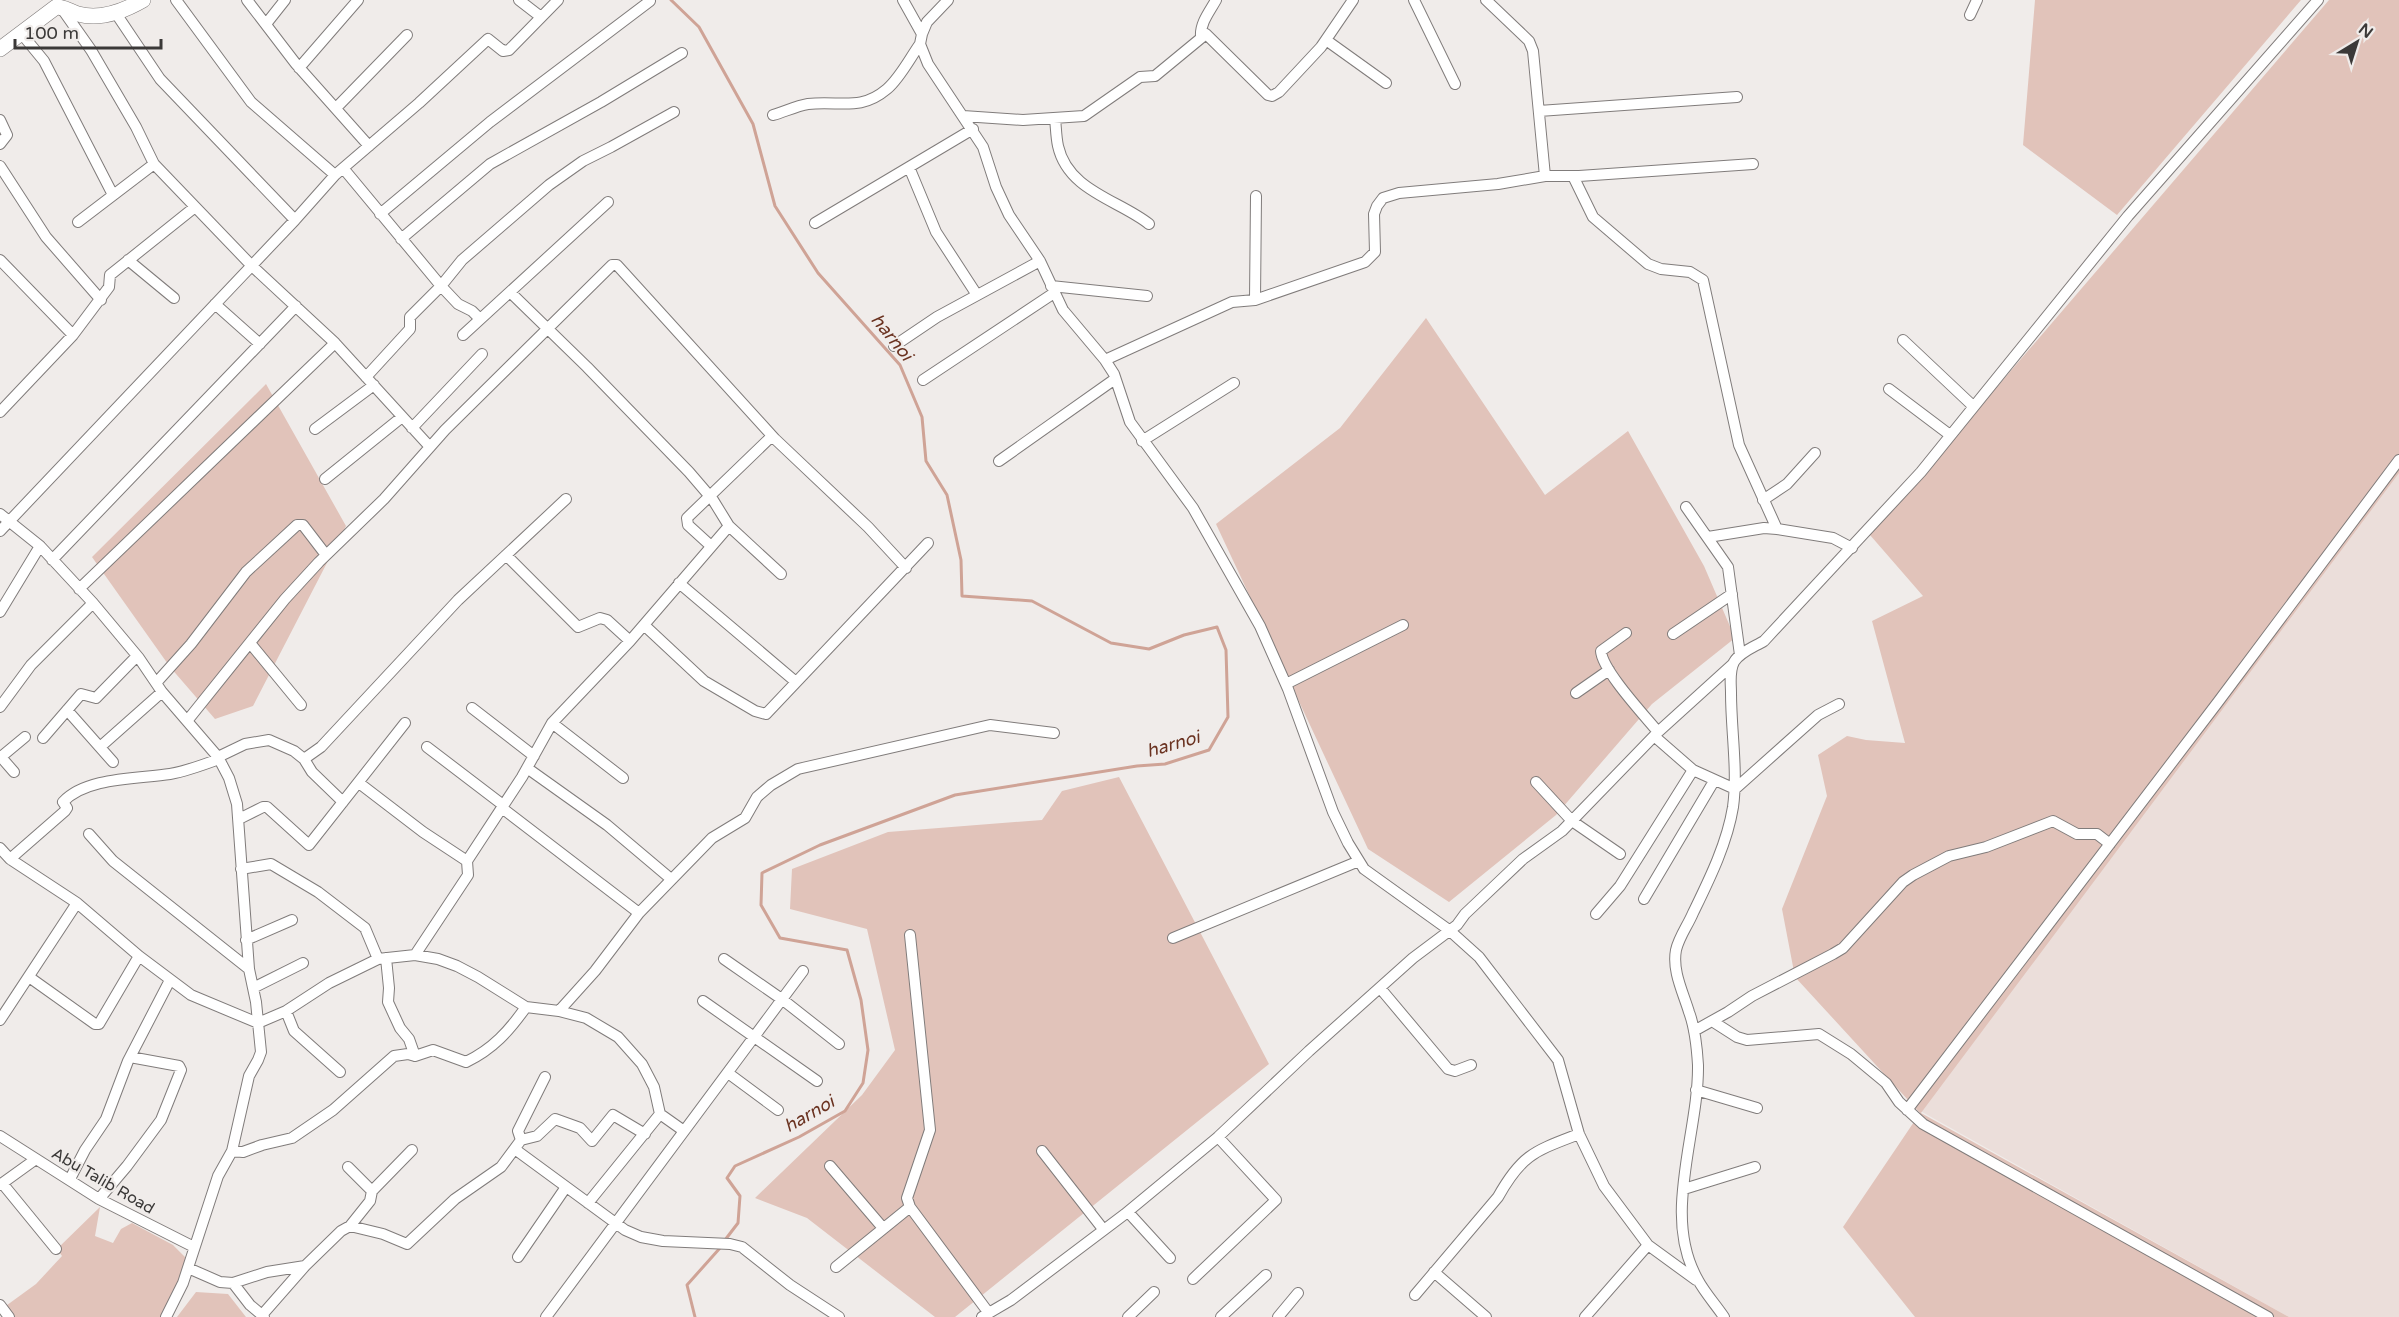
<svg xmlns="http://www.w3.org/2000/svg" width="2399" height="1317" viewBox="0 0 2399 1317" font-family="'Varela Round',sans-serif">
<style>
.built{fill:#ebdeda}
.green{fill:#e1c3ba}
.lines{fill:none;stroke-linecap:round;stroke-linejoin:round}
.stream{stroke:#cfa396;stroke-width:3}
.street-casing{stroke:#807c7b;stroke-width:12}
.secondary-casing{stroke:#807c7b;stroke-width:16}
.street{stroke:#fff;stroke-width:10}
.secondary{stroke:#fff;stroke-width:15}
.labels{text-anchor:middle;dominant-baseline:central;stroke-width:4.5;stroke-linejoin:round;paint-order:stroke}
.street-label{font-size:16px;fill:#3b3938;stroke:#f0ecea}
.water-label{font-size:18px;font-style:italic;fill:#6a3220;stroke:#f0ecea}
</style>
<rect width="100%" height="100%" fill="#f0ecea"/>
<path class="built" d="M2399 470V1317H2289L1915 1108Z"/>
<path class="green" d="M2035 0H2301L2117 215 2023 145Z
M2329 0H2399V473L1921 1113 2289 1317H1915L1843 1227 1920 1113 1795 977 1782 909 1827 796 1818 755 1847 736 1866 740 1905 743 1872 621 1923 596 1870 535Z
M1426 318 1545 495 1628 431 1704 566 1735 638 1652 704 1556 815 1449 902 1368 849 1216 524 1340 428Z
M266 384 346 526 253 706 215 719 170 667 92 557Z
M1119 777 1269 1064 955 1317H935L807 1218 755 1198 862 1095 895 1050 867 929 790 909 792 869 888 832 1042 820 1062 791Z
M100 1207 95 1236 113 1243 121 1229 132 1223 173 1245 185 1257 184 1277 163 1317H10L3 1308 36 1284 62 1256 57 1249Z
M196 1292 228 1294 246 1317H177Z"/>
<g class="lines">
<path class="stream" d="M671 0 699 27 753 124 775 206 818 273 900 365 922 417 926 461 947 495 961 560 962 596 1032 601 1111 643 1149 649 1184 635 1217 627 1226 650 1228 717 1209 750 1165 764 1137 766 955 795 820 845 762 873 761 905 780 938 847 950 861 1000 868 1050 863 1083 845 1111 799 1137 735 1166 727 1178 740 1196 738 1223 725 1240
M695 1317 687 1285 720 1248"/>
<defs>
<path id="street" d="M176 0 251 102 335 175
M247 0 296 64 369 146
M519 0 541 17
M903 0 922 34 920 44 928 64 983 147 996 187 1009 215 1040 261 1063 310 1105 360 1114 374 1130 422 1193 508 1260 626 1288 689 1333 812 1348 843 1364 869 1449 930 1479 957 1558 1060 1579 1134 1604 1186 1648 1245 1696 1280
M1414 0 1455 84
M1486 0 1529 41 1533 51 1545 176
M60 6 91 50 136 127 154 164 252 266 335 343 430 447
M115 12 160 79 295 220
M1970 15 1977 0
M266 24 285 0
M21 33 44 61 113 195
M922 34 927 22 948 0
M1201 36C1200 23 1210 11 1216 0
M1326 40 1386 83
M299 68 358 0
M336 108 407 35
M1539 111 1737 97
M773 115C784 112 796 106 808 104 839 100 860 112 887 89 900 78 910 58 920 44
M963 116 1023 120 1084 116 1140 77 1155 76 1206 34 1268 95 1272 96 1279 92 1321 47 1353 0
M1055 118C1056 127 1056 137 1058 146 1068 191 1119 200 1149 224
M0 120 7 135 0 144
M0 166 46 237 101 300
M909 167 936 232 977 295
M343 168 441 286 458 304 472 311 480 319
M1573 176 1593 217 1648 264 1661 269 1690 272 1703 280 1739 445 1777 529
M380 214 490 122 650 1
M78 222 154 164
M815 223 973 129
M401 239 490 164 601 102 682 53
M0 260 73 335 109 287 110 275 195 207
M128 260 174 298
M1051 286 1147 296
M510 292 587 367 689 472 713 500 729 526 781 574
M1255 300 1256 196
M215 304 260 344
M463 335 608 202
M1903 340 1973 406
M894 346 937 317 1040 261
M1105 360 1232 302 1255 300 1365 262 1375 252 1374 214 1377 206 1383 198 1399 193 1498 184 1545 176H1579L1753 164
M366 377 410 329V317L441 286 462 260 549 185 583 161 611 147 674 112
M923 380 1054 293
M1889 389 1950 435
M0 412 73 335
M412 428 482 354
M315 429 374 385
M1142 441 1234 383
M999 461 1115 379
M325 479 402 417
M1763 500 1787 484 1815 453
M1686 507 1728 567 1740 655
M0 514 40 546 93 603 139 658 162 692 218 757 229 778 237 804 249 969 256 1002 261 1052 258 1060 249 1076 232 1151 218 1176 183 1283 166 1317
M0 531 295 220 335 175 419 103 488 39 503 51 509 50 558 0
M1708 537 1764 528 1777 529 1833 538 1852 548
M711 546 688 525 687 518 772 436
M506 555 578 627 600 618 607 620 630 641
M52 560 296 306
M679 583 796 682
M79 589 335 343
M0 612 40 546
M644 625 704 681 755 711 766 714 928 543
M1626 633 1601 651C1602 670 1644 715 1658 732
M1673 634 1732 594
M250 643 301 705
M156 683 191 644 246 572 297 525H303L326 555
M1286 684 1403 625
M1576 693 1609 670
M0 707 31 665 93 603
M472 708 534 756
M67 710 113 762
M187 721 285 599 319 562 384 499 445 430 612 265H617L775 439 868 527 906 568
M552 723 623 778
M1654 736 1693 770 1735 789 1818 715 1839 704
M43 738 81 694 96 698 137 656
M100 747 162 692
M427 747 503 805
M0 756 14 772
M1 757 25 737
M218 757 245 744 269 740 294 751 304 759 312 772 343 802
M304 759 321 747 458 600 566 499
M527 768 607 825 671 879
M1536 782 1572 821 1620 854
M359 783 423 832 467 861
M502 808 639 913
M239 819 263 807H267L309 845 405 723
M89 834 113 861 249 969
M0 848 10 859 77 903 139 956 191 995 258 1023 286 1011 329 983 378 959 415 955 438 959 457 966 478 977 526 1007 559 1011 586 1018 618 1037 642 1064 654 1087 660 1114 684 1131
M10 859 65 811 67 808 63 802C86 777 138 779 170 774 187 771 203 765 219 759
M241 869 271 864 318 892 365 928 378 959
M1644 899 1714 781
M1596 914 1620 886 1693 770
M910 935 930 1130 907 1198 910 1207 988 1312
M1173 938 1359 861
M246 940 292 920
M415 955 468 875 467 861 522 777 552 723 630 641 729 526
M386 958 389 988 388 1002 400 1028 409 1039 415 1056
M724 959 783 1000 839 1044
M29 977 95 1024H99L139 956
M253 988 303 963
M1380 988 1448 1069 1455 1071 1471 1065
M703 1001 817 1081
M286 1011 294 1031 340 1072
M559 1011 595 971 639 913 712 838 745 818 757 797 771 785 798 769 990 725 1054 733
M0 1020 77 903
M1712 1021 1737 1037 1747 1040 1819 1034 1851 1054 1886 1083 1899 1102 1923 1124 2268 1317
M1694 1031 1728 1012 1752 996 1833 954 1843 948 1903 882 1913 875 1949 856 1986 847 2053 821 2077 834H2097L2110 844
M728 1073 778 1110
M545 1077 518 1131 521 1140 537 1136 555 1119 580 1128 592 1141 613 1115 645 1134
M1696 1090 1757 1108
M1907 1110 2218 702 2399 460
M0 1136 99 1199 194 1247
M516 1150 625 1230 641 1237 663 1241 730 1244 742 1247 790 1285 839 1317
M232 1151 243 1152 262 1145 292 1138 333 1110 394 1056 408 1054 415 1056 433 1050 466 1062C493 1049 509 1031 526 1007
M1042 1151 1103 1229
M830 1166 883 1228
M348 1167 372 1191 370 1201 350 1226
M70 1179 85 1150 106 1119 128 1061 170 980
M2 1183 56 1249
M0 1185 36 1159
M1684 1189 1755 1167
M372 1191 412 1150
M99 1199 127 1166 161 1120 181 1070 179 1066 130 1057
M588 1203 660 1114
M1128 1212 1170 1258
M518 1257 566 1187
M836 1267 910 1207
M188 1268 220 1282 233 1283 267 1272 305 1266 341 1231 350 1226 383 1234 407 1244 455 1199 501 1167 521 1140
M1434 1272 1486 1317
M1193 1279 1276 1200 1218 1137
M233 1283 250 1305 262 1315
M1415 1295 1498 1197C1522 1154 1535 1151 1579 1134
M0 1305 9 1317
M264 1317 262 1315 305 1266
M546 1317 803 971
M982 1317 1011 1300 1125 1214 1218 1137 1309 1051 1413 958 1457 925 1465 914 1523 859 1562 831 1658 732 1733 664
M1128 1317 1154 1292
M1221 1317 1266 1275
M1278 1317 1298 1293
M1585 1317 1648 1245
M1724 1317C1716 1305 1705 1293 1698 1280 1661 1216 1699 1134 1698 1065 1697 1048 1695 1028 1689 1012 1683 992 1672 971 1676 950 1679 937 1688 925 1693 913 1709 880 1727 844 1733 807 1738 770 1731 731 1731 693 1731 684 1729 671 1734 662 1740 652 1754 647 1764 641L1921 472 2128 216 2318 0"/>
<path id="secondary" d="M0 49 56 7C65 7 69 11 78 14 100 20 124 11 143 0"/>
</defs>
<use href="#street" class="street-casing"/>
<use href="#secondary" class="secondary-casing"/>
<use href="#street" class="street"/>
<use href="#secondary" class="secondary"/>
</g>
<g class="labels">
<g class="street-label">
<text transform="translate(103 1181) rotate(30)">Abu Talib Road</text>
</g>
<g class="water-label">
<text transform="translate(892 337) rotate(51)">harnoi</text>
<text transform="translate(1173 744) rotate(-16)">harnoi</text>
<text transform="translate(809 1114) rotate(-30)">harnoi</text>
</g>
</g>
<g transform="translate(2357 42) rotate(38)" stroke="#f0ecea" stroke-width="4.5" paint-order="stroke">
<path d="M0-4.5L10 22L0 15L-10 22Z" fill="#3b3938"/>
<text y="-9" font-size="16" font-weight="bold" text-anchor="middle" fill="#3b3938">N</text>
</g>
<path d="M15 39v9h146v-9" fill="none" stroke="#3b3938" stroke-width="3"/>
<text x="24" y="39" font-size="18" fill="#3b3938" stroke="#f0ecea" stroke-width="4.5" paint-order="stroke">100 m</text>
</svg>
